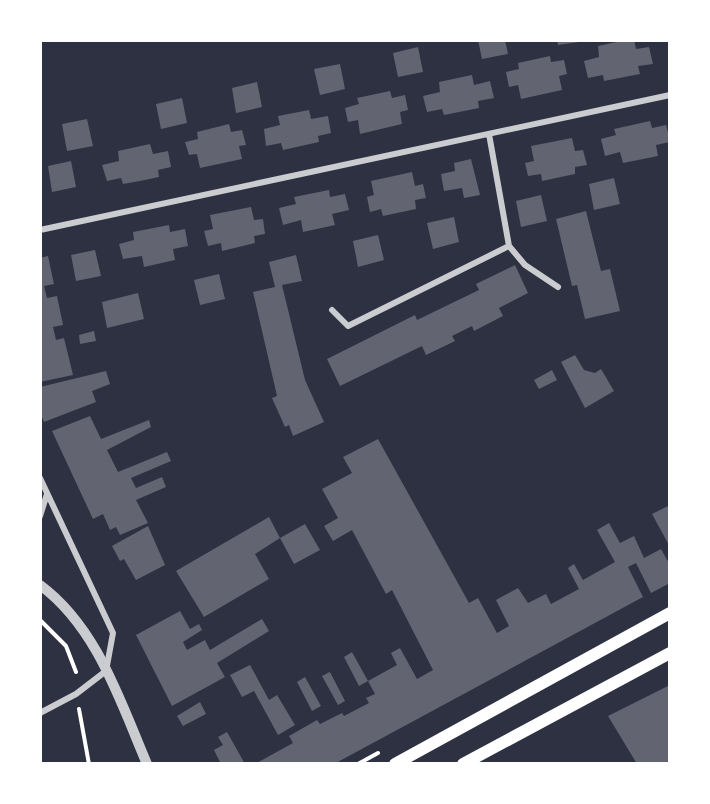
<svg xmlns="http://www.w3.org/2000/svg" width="710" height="804" viewBox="0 0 710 804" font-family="Commissioner,sans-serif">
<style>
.building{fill:#626471}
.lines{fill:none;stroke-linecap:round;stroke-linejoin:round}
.path{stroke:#fff;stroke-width:4}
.minor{stroke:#caccd0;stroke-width:6}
.tertiary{stroke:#caccd0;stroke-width:10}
.secondary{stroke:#fff;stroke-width:12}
</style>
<rect width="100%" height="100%" fill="#2d3142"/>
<path class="building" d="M478 40H505L508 54 482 59Z
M557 40H579V42L558 45Z
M626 40H634L636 49 649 47 653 64 638 66 640 74 604 81 603 75 588 78 584 61 599 57 598 46Z
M418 47 423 72 398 77 393 53Z
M550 56 551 62 564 60 567 74 559 76 562 90 521 99 518 85 509 87 506 72 519 69 518 63Z
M340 64 345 89 320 95 314 69Z
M472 75 474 85 490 81 494 98 478 101 479 108 444 115 442 109 427 112 423 96 440 92 439 82Z
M257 82 262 107 236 113 232 88Z
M390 91 392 98 405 95 408 110 400 112 402 124 360 134 358 120 348 122 345 108 359 104 357 98Z
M182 98 187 123 161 129 156 104Z
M309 110 311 119 328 116 331 133 318 136 319 142 283 150 281 143 266 146 264 129 280 125 278 116Z
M87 119 93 146 67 151 62 124Z
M650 121 652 128 666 125 670 140V142L656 145 658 156 623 163 620 152 605 156 601 139 616 135 614 129Z
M229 124 231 132 242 130 246 145 239 146 242 159 200 168 197 154 189 155 185 142 198 139 197 132Z
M572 138 575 151 583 150 587 165 575 167V174L542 181 541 174 528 176 525 163 534 161 531 146Z
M150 144 153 154 168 151 171 167 158 170 159 177 140 181 123 184 121 178 107 181 102 165 119 161 118 151Z
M471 159 480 195 464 198 462 188 444 191 441 174 455 171 454 163Z
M71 161 76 187 52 192 48 166Z
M412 172 415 186 423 184 426 198 415 200 416 209 383 216 381 209 370 212 367 197 374 195 371 181Z
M614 178 620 204 594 210 589 184Z
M329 190 330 197 345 194 349 210 332 214 335 225 303 232 301 220 283 225 279 208 296 204 294 197Z
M541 195 547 221 521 227 516 201Z
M251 207 254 220 263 219 265 234 254 236 255 243 222 251 221 243 208 246 204 231 213 229 210 215Z
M586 211 601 271 610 269 620 311 585 319 577 285 572 286 556 219Z
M454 217 459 242 433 249 427 223Z
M169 225 170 232 185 229 188 246 173 249 175 260 144 267 142 256 123 259 119 244 134 240 133 232Z
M378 235 384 260 358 267 353 241Z
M95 250 101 276 76 281 71 255Z
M296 255 302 281 282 285 305 380 324 422 293 436 289 425 285 427 272 398 277 396 253 292 275 287 269 262Z
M48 256 54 284 44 286 47 298 57 296 63 325 53 327 56 340 64 338 73 375 40 382V258Z
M515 265 528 293 499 308 503 316 474 331 472 326 452 336 455 341 426 355 422 346 340 386 327 359 415 315 417 320 479 290 476 284Z
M219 274 225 299 200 305 194 280Z
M138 293 144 319 107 328 102 302Z
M94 331 96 341 80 344 79 335Z
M575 355 584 370 595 373 601 369 614 391 585 408 561 362Z
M552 370 557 380 539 389 534 380Z
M106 371 110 384 92 391 96 402 44 422 40 412V387Z
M90 416 101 439 149 420 151 427 107 450 118 472 167 452 171 461 131 478 136 488 162 477 166 487 136 500 148 523 120 535 116 527 110 530 103 514 93 519 52 431Z
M378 439 469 603 478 598 497 633 509 626 496 600 518 588 528 603 546 594 551 604 579 589 568 568 574 564 583 580 615 562 597 530 609 523 620 543 634 536 644 558 661 549 670 565V583L651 593 636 563 628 567 643 597 334 764H255L293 743 289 736 317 720 320 724 342 713 344 716 369 703 366 698 375 694 368 681 359 686 344 657 352 652 368 681 397 665 391 653 400 648 417 679 433 670 392 590 386 594 352 530 333 541 324 526 338 518 322 489 352 473 343 457Z
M670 505V547L652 514Z
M269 517 280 538 255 554 269 579 204 617 176 571Z
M305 524 320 550 294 564 280 538Z
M148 526 165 565 136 580 124 559 120 561 112 546Z
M180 611 190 629 199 624 202 630 183 642 187 650 205 640 210 650 262 619 269 631 217 663 225 677 172 706 136 635Z
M250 665 269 700 277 695 295 725 278 735 254 691 242 697 230 675Z
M330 672 345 701 338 705 322 676Z
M305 677 321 706 312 711 297 682Z
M670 685V764H637L608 716Z
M200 702 206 714 183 726 177 716Z
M227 732 245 764H221L214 750 223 745 218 737Z"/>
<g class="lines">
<path class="path" d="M40 620 66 646 76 672
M79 709 89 764
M358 764 378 753"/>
<path class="minor" d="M40 230 670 95
M509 246 525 265 558 287
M332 310 348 326 509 246 489 134
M40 478 113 633 106 671 76 694 40 713
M40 516 47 494"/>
<path class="tertiary" d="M40 585C97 627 120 701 147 764"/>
<path class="secondary" d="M395 764 670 613
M463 764 670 653"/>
</g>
<rect width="710" height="804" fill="none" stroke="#ffffff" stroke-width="84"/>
</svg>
